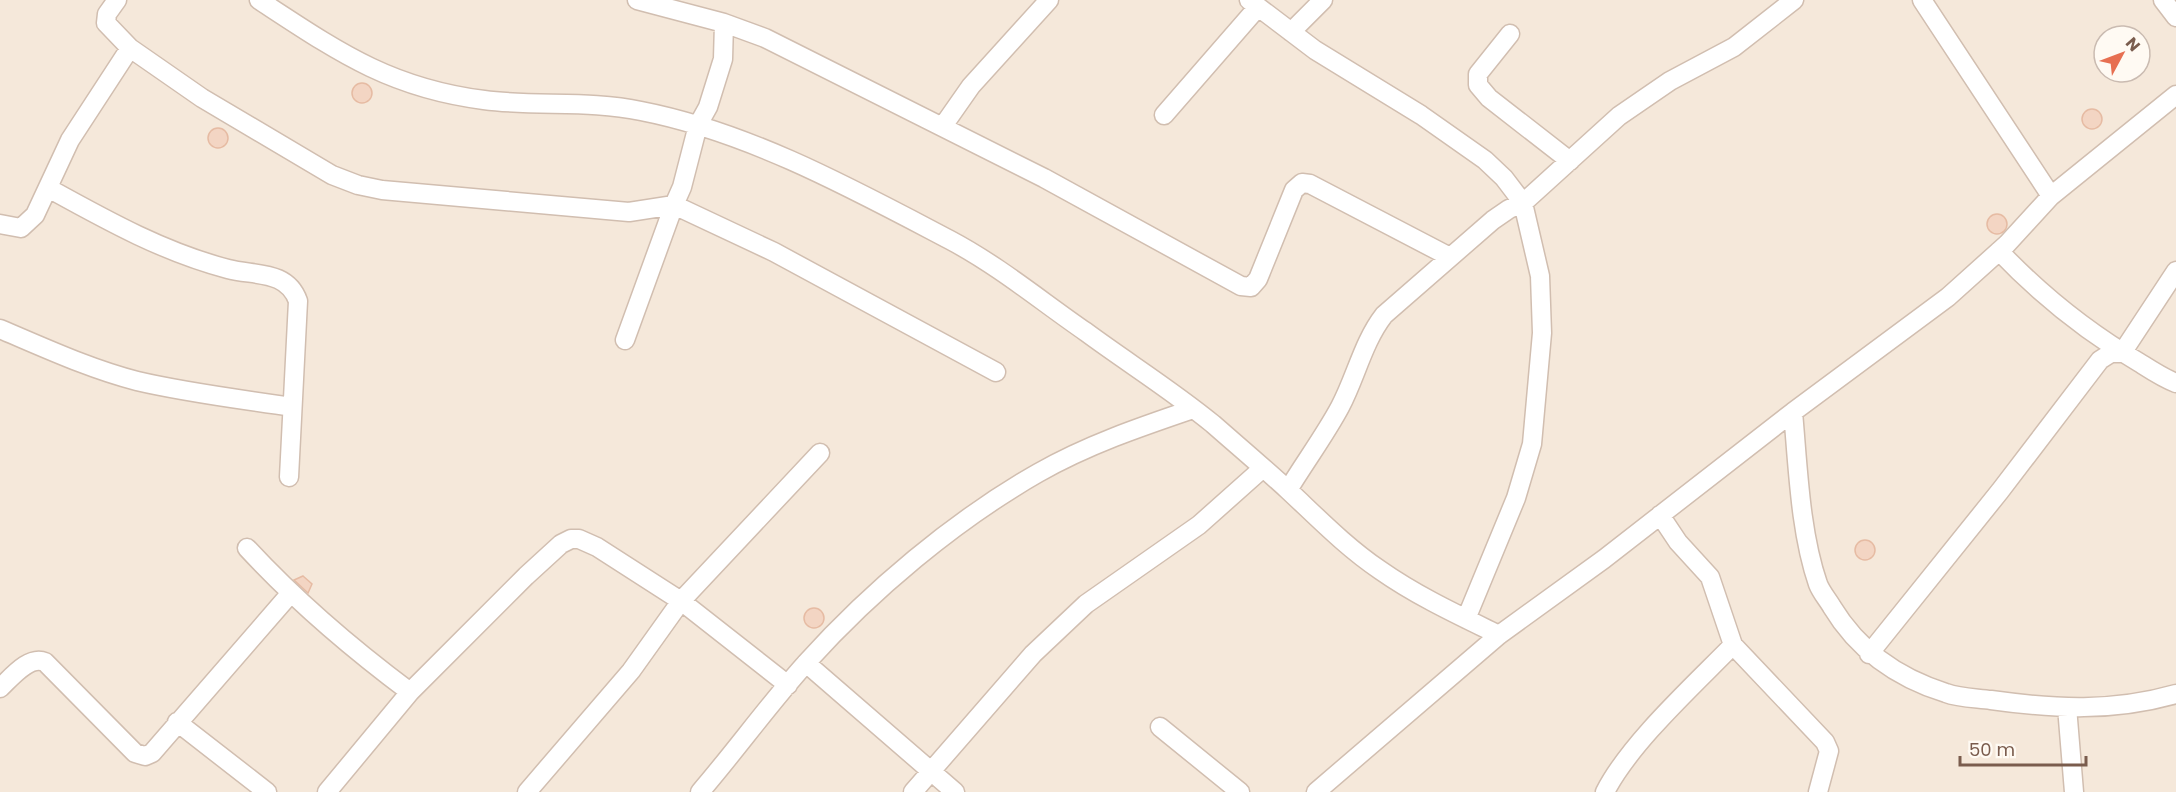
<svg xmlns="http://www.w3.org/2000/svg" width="2176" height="792" viewBox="0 0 2176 792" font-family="Poppins,sans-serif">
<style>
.residential{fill:#f5e8da;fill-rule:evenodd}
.building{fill:#f3d5c3;stroke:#e6bba3;stroke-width:1.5}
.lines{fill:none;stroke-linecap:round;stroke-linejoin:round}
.street-casing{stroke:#d1beb0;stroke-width:21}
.street{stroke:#fff;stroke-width:18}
</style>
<rect width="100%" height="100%" fill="#fdf6ec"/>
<path class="residential" d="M0 0H2176V792H0ZM2104 36H2140V72H2104Z"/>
<path class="building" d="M352 93a10 10 0 1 1 20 0a10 10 0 1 1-20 0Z
M2082 119a10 10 0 1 1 20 0a10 10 0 1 1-20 0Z
M208 138a10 10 0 1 1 20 0a10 10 0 1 1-20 0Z
M1987 224a10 10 0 1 1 20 0a10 10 0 1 1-20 0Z
M1855 550a10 10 0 1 1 20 0a10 10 0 1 1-20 0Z
M303 576 312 584 308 593 294 580Z
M804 618a10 10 0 1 1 20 0a10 10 0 1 1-20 0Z"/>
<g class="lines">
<defs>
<path id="street" d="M117 0 107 14 106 23 130 48 202 98 332 175 358 185 382 190 629 212 674 205 682 187 698 125 708 107 723 59 724 23
M259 0C337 51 389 88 484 100 536 107 589 100 641 111 749 132 853 189 950 240 999 266 1041 301 1086 332 1128 363 1173 391 1213 424 1238 446 1264 468 1288 490 1318 518 1346 547 1380 570 1417 596 1458 615 1499 635
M637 0 724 23 765 38 1044 178 1241 286 1251 287 1258 279 1294 190 1302 183 1310 184 1450 257
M1249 0 1315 50 1421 115 1485 160 1504 178 1523 203 1540 276 1542 333 1532 444 1516 498 1466 619
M1922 0 2051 196
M2163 0 2176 17
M1291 32 1323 0
M1510 34 1478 74V85L1489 98 1570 161
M1164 115 1258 7
M943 126 971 86 1049 0
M48 188C106 220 163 252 228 269 255 276 287 270 298 301L289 477
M0 224 21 228 35 215 70 140 130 48
M1999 251C2041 295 2087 332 2140 363 2151 370 2163 378 2176 383
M0 329C45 348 90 369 137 381 188 393 240 399 292 407
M625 340 674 205 774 252 996 372
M1793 412C1798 467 1800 532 1818 584 1821 592 1828 600 1832 607 1858 650 1898 678 1946 693 1959 698 1976 698 1991 700 2055 709 2113 712 2176 694
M1288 490C1305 462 1325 435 1340 407 1356 377 1363 342 1384 315L1493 220 1509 209 1523 203 1619 116 1670 81 1734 47 1794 0
M1660 515 1678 542 1710 577 1733 645 1825 742 1829 751 1818 792
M247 548C297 602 351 648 410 692
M1869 654 2000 491 2100 360 2111 353H2122L2176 271
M806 663 955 792
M0 688C11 678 29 655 45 662L135 753 145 756 152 753 290 594
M2067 707 2074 792
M177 722 267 792
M1160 727 1240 792
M327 792 410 692 526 576 561 544 571 539H579L597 547 681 601 788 685
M527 792 631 671 681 601 820 453
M700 792C737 749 769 704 807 662 871 591 954 521 1038 473 1087 445 1140 427 1193 409
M913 792 1033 654 1086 604 1199 525 1263 468
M1316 792 1499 635 1604 559 1793 412 1948 297 2007 244 2051 196 2176 95
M1605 792C1630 743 1693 686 1733 645"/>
</defs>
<use href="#street" class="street-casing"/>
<use href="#street" class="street"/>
</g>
<g transform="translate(2122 54) rotate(49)"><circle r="28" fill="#fffaf3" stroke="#cabbb1" stroke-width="1.5"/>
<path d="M0-4.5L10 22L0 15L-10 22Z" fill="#e76f51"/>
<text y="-9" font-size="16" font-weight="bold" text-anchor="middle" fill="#7a5c4d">N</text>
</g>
<path d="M1960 756v9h126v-9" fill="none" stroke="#7a5c4d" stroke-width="3"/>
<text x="1969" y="756" font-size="18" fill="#7a5c4d" stroke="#fffaf3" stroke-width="4.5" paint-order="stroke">50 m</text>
</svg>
